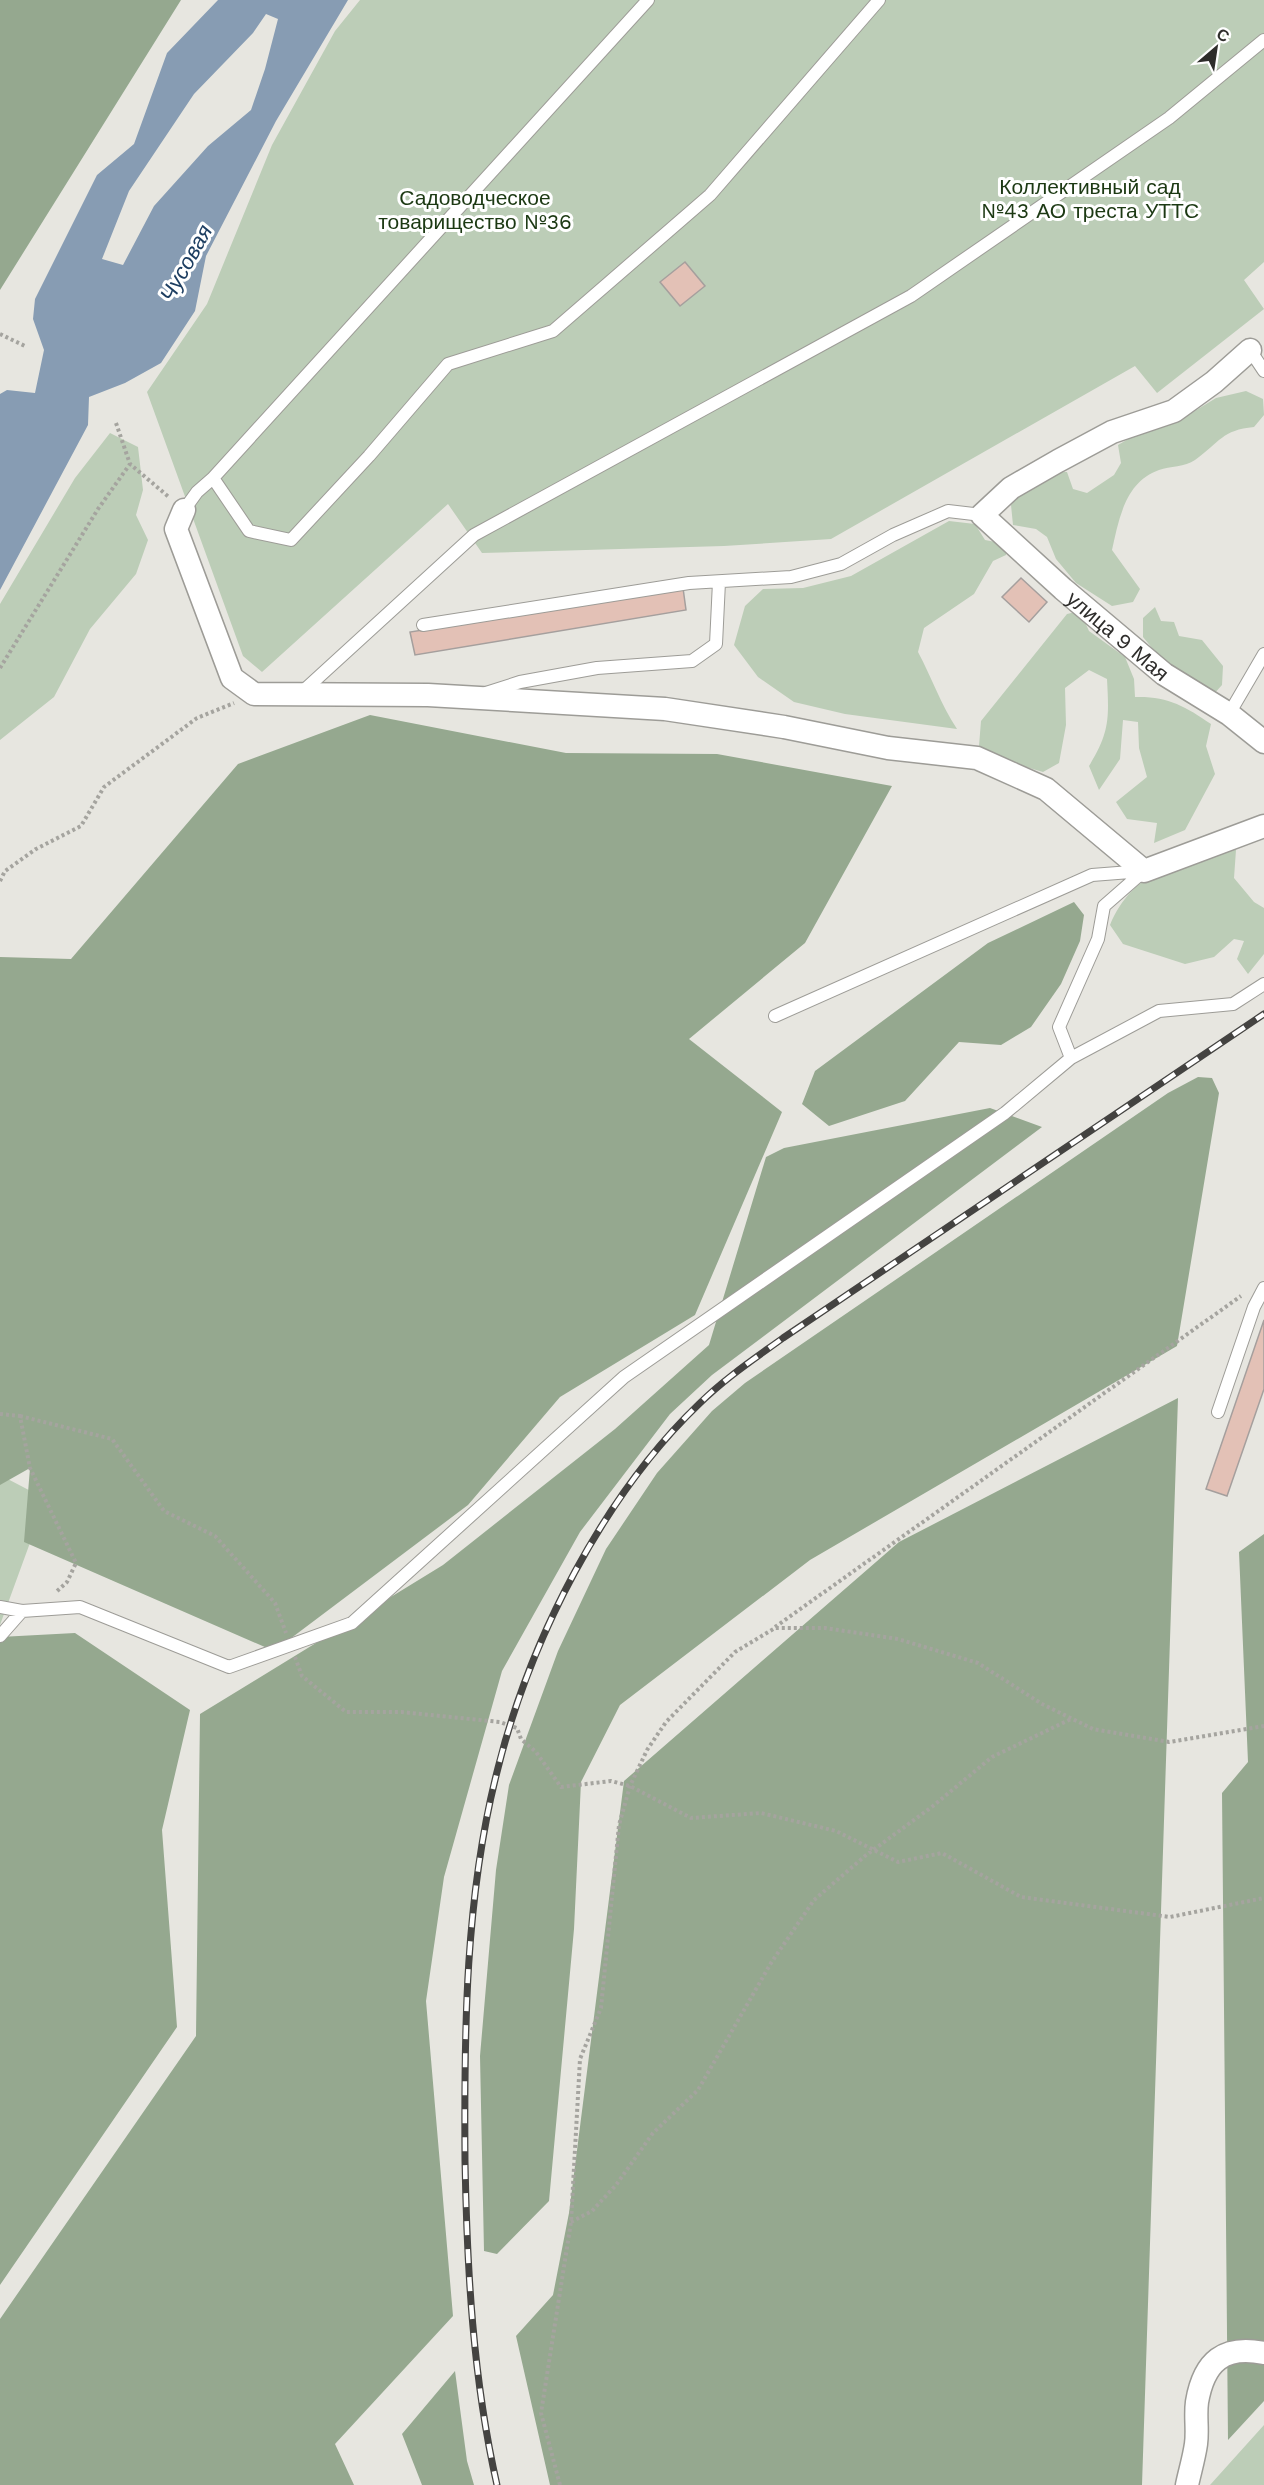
<svg xmlns="http://www.w3.org/2000/svg" width="1264" height="2485" viewBox="0 0 1264 2485" font-family="'Work Sans',sans-serif">
<style>
.green{fill:#bccdb7}
.forest{fill:#95a88f}
.water{fill:#879cb3;fill-rule:evenodd}
.building{fill:#e3c1b6;stroke:#a59f9d;stroke-width:1.5}
.lines{fill:none;stroke-linecap:round;stroke-linejoin:round}
.service-casing{stroke:#9d9c97;stroke-width:14}
.minor-casing{stroke:#9d9c97;stroke-width:25}
.path{stroke:#a5a49f;stroke-width:4;stroke-dasharray:3 3;stroke-linecap:butt}
.service{stroke:#fff;stroke-width:12}
.minor{stroke:#fff;stroke-width:22}
.rail-casing{stroke:#444341;stroke-width:7}
.rail{stroke:#fff;stroke-width:4.5;stroke-dasharray:14;stroke-linecap:butt}
.labels{text-anchor:middle;dominant-baseline:central;stroke-width:6;stroke-linejoin:round;paint-order:stroke}
.park-label{font-size:21px;fill:#1c3913;stroke:#fff}
.street-label{font-size:21px;fill:#2e2d2b;stroke:#fff}
.water-label{font-size:22px;font-style:italic;fill:#1d3e61;stroke:#fff}
</style>
<rect width="100%" height="100%" fill="#e7e6e0"/>
<path class="green" d="M360 0H1264V262L1244 280 1264 309 1157 393 1135 366 831 539 724 546 482 553 448 504 262 672 243 656 147 392 207 304 272 145 335 31Z
M1246 391 1263 399 1264 415 1254 427C1222 430 1220 442 1195 460 1185 467 1170 466 1159 470 1125 482 1119 519 1112 550L1140 589 1133 602 1112 606 1076 583 1056 559 1047 537 1036 529 1013 525 1011 505C1025 487 1043 471 1067 472L1073 489 1087 493 1114 475 1121 463 1118 445 1142 431 1185 417 1216 398Z
M110 433 138 447 143 490 136 515 148 540 136 574 90 629 54 697 0 740V604L75 478Z
M949 521 975 524 985 540 1006 544V555L993 561 974 594 924 628 918 652C932 678 941 705 957 729L845 714 794 702 758 677 734 645 745 606 763 589 803 588 851 576Z
M1155 607 1161 621 1174 622 1179 636 1202 640 1223 666 1222 685 1213 695 1166 665 1143 637V618Z
M1080 611 1089 631 1125 657 1134 679 1135 697C1167 696 1185 706 1211 724L1206 746 1215 774 1185 830 1154 843 1157 823 1127 819 1116 802 1147 777 1139 748 1138 722 1123 720 1120 759 1099 790 1089 766C1110 732 1109 718 1107 679L1089 670 1065 688 1066 725 1059 763 1043 772 1002 760 979 746 981 721 1067 614Z
M1223 850H1236L1234 878 1254 902 1264 908V954L1248 974 1237 959 1244 941 1234 939 1214 957 1185 964 1123 944 1110 925C1134 870 1171 868 1223 850Z
M0 1475 46 1499 0 1625Z
M1264 2425V2485H1210Z"/>
<path class="forest" d="M0 0H181L0 290Z
M370 715 566 753 717 754 892 786 805 943 689 1039 782 1112 695 1315 560 1397 468 1505 274 1651 24 1542 30 1468 0 1485V957L71 959 238 764Z
M1074 902 1084 915 1080 941 1061 984 1031 1027 1001 1045 959 1042 905 1101 829 1126 802 1104 815 1071 988 943Z
M1198 1077 1212 1078 1219 1093 1177 1346 810 1560 620 1705 581 1782 574 1929 549 2201 497 2254 484 2251 480 2056 496 1870 509 1785 558 1651 606 1549 657 1473 712 1411 745 1383 1168 1093Z
M990 1108 1042 1127 712 1375 670 1414 580 1532 502 1671 444 1877 426 2001 453 2316 335 2444 354 2485H0V2319L196 2036 200 1714 443 1565 615 1429 709 1345 766 1157 784 1148Z
M1178 1398 1142 2485H550L516 2336 553 2295 569 2213 624 1781 899 1542Z
M1264 1534V2401L1228 2440 1222 1793 1248 1762 1239 1552Z
M75 1633 190 1710 162 1830 177 2027 0 2285V1637Z
M455 2371 467 2461 474 2485H422L402 2434Z"/>
<path class="water" d="M218 0H348L276 121 206 256 195 311 161 363 125 383 89 397 88 425 0 590V394L7 390 35 393 44 350 33 319 35 299 97 175 134 144 167 53ZM266 14 278 19 265 69 251 110 208 146 154 206 123 265 102 259 129 191 194 94 253 33Z"/>
<path class="building" d="M685 262 705 286 680 306 660 282Z
M1021 578 1047 602 1029 622 1002 597Z
M683 588 686 610 415 655 410 632Z
M1264 1320V1389L1227 1496 1206 1489Z"/>
<g class="lines">
<defs>
<path id="service" d="M1250 350 1264 371
M213 478 249 531 291 540 369 456 448 364 553 331 710 195 879 0
M184 510 197 492 213 478 648 0
M423 625 689 583 791 577 841 564 893 535 948 511 982 515
M486 693 520 682 597 668 692 661 716 644 719 582
M300 694 474 535 911 296 1169 118 1264 40
M1229 714 1264 654
M775 1016 1092 875 1143 871
M1071 1058 1059 1027 1098 939 1104 906 1144 871
M1218 1412 1254 1307 1264 1288
M0 1607 22 1611 80 1607 229 1667 352 1623 624 1377 1005 1113 1071 1058 1159 1011 1233 1004 1264 984
M0 1636 22 1611"/>
<g id="minor">
<path id="s1" d="M1250 350 1214 382 1174 411 1112 432 1058 461 1011 488 982 515 1063 589 1164 674 1229 714 1264 742"/>
<path d="M184 510 176 529 232 678 254 694 428 695 665 709 784 727 888 748 977 758 1046 789 1144 871 1264 826"/>
<path d="M1187 2485C1190 2471 1194 2458 1196 2444 1198 2430 1195 2416 1197 2402 1204 2361 1224 2345 1264 2353"/>
</g>
</defs>
<use href="#service" class="service-casing"/>
<use href="#minor" class="minor-casing"/>
<path class="path" d="M0 334 27 347
M116 423 130 464 170 498
M0 668 98 509 130 464
M0 881 5 871 36 849 81 826 104 787 197 718 234 703
M0 1414 20 1416 30 1468 76 1563 67 1582 55 1593
M20 1416 112 1439 164 1511 215 1536 275 1603 286 1633
M775 1627 1241 1296
M295 1657 302 1676 346 1712H401L500 1722 517 1728 521 1739 536 1752 561 1787 611 1781 630 1786 691 1818 761 1813 836 1831 898 1862 942 1853 1021 1897 1170 1917 1264 1898
M571 2222 592 2211 616 2185 653 2133 698 2090 771 1963 814 1900 865 1856 933 1806 992 1757 1071 1719
M560 2485 541 2413 571 2222 580 2059 601 2008 619 1825 630 1786 647 1750 666 1722 735 1652 775 1628H825L898 1639 978 1663 1042 1704 1093 1729 1169 1742 1264 1726"/>
<use href="#service" class="service"/>
<use href="#minor" class="minor"/>
<defs>
<path id="rail" d="M497 2485C473 2379 467 2270 465 2161 464 2031 465 1895 498 1768 530 1640 603 1496 699 1404 724 1379 754 1359 783 1338L1264 1014"/>
</defs>
<use href="#rail" class="rail-casing"/>
<use href="#rail" class="rail"/>
</g>
<g class="labels">
<g class="park-label">
<text x="1090" y="186">Коллективный сад<tspan x="1090" dy="24">№43 АО треста УТТС</tspan></text>
<text x="475" y="197">Садоводческое<tspan x="475" dy="24">товарищество №36</tspan></text>
</g>
<g class="street-label">
<text stroke="none"><textPath href="#s1" startOffset="500">улица 9 Мая</textPath></text>
</g>
<g class="water-label">
<text transform="translate(186 263) rotate(-61)">Чусовая</text>
</g>
</g>
<g transform="translate(1216 48) rotate(29)" stroke="#ffffff" stroke-width="4.5" paint-order="stroke">
<path d="M0-4.5L10 22L0 15L-10 22Z" fill="#2e2d2b"/>
<text y="-9" font-size="16" font-weight="bold" text-anchor="middle" fill="#2e2d2b">С</text>
</g>
</svg>
